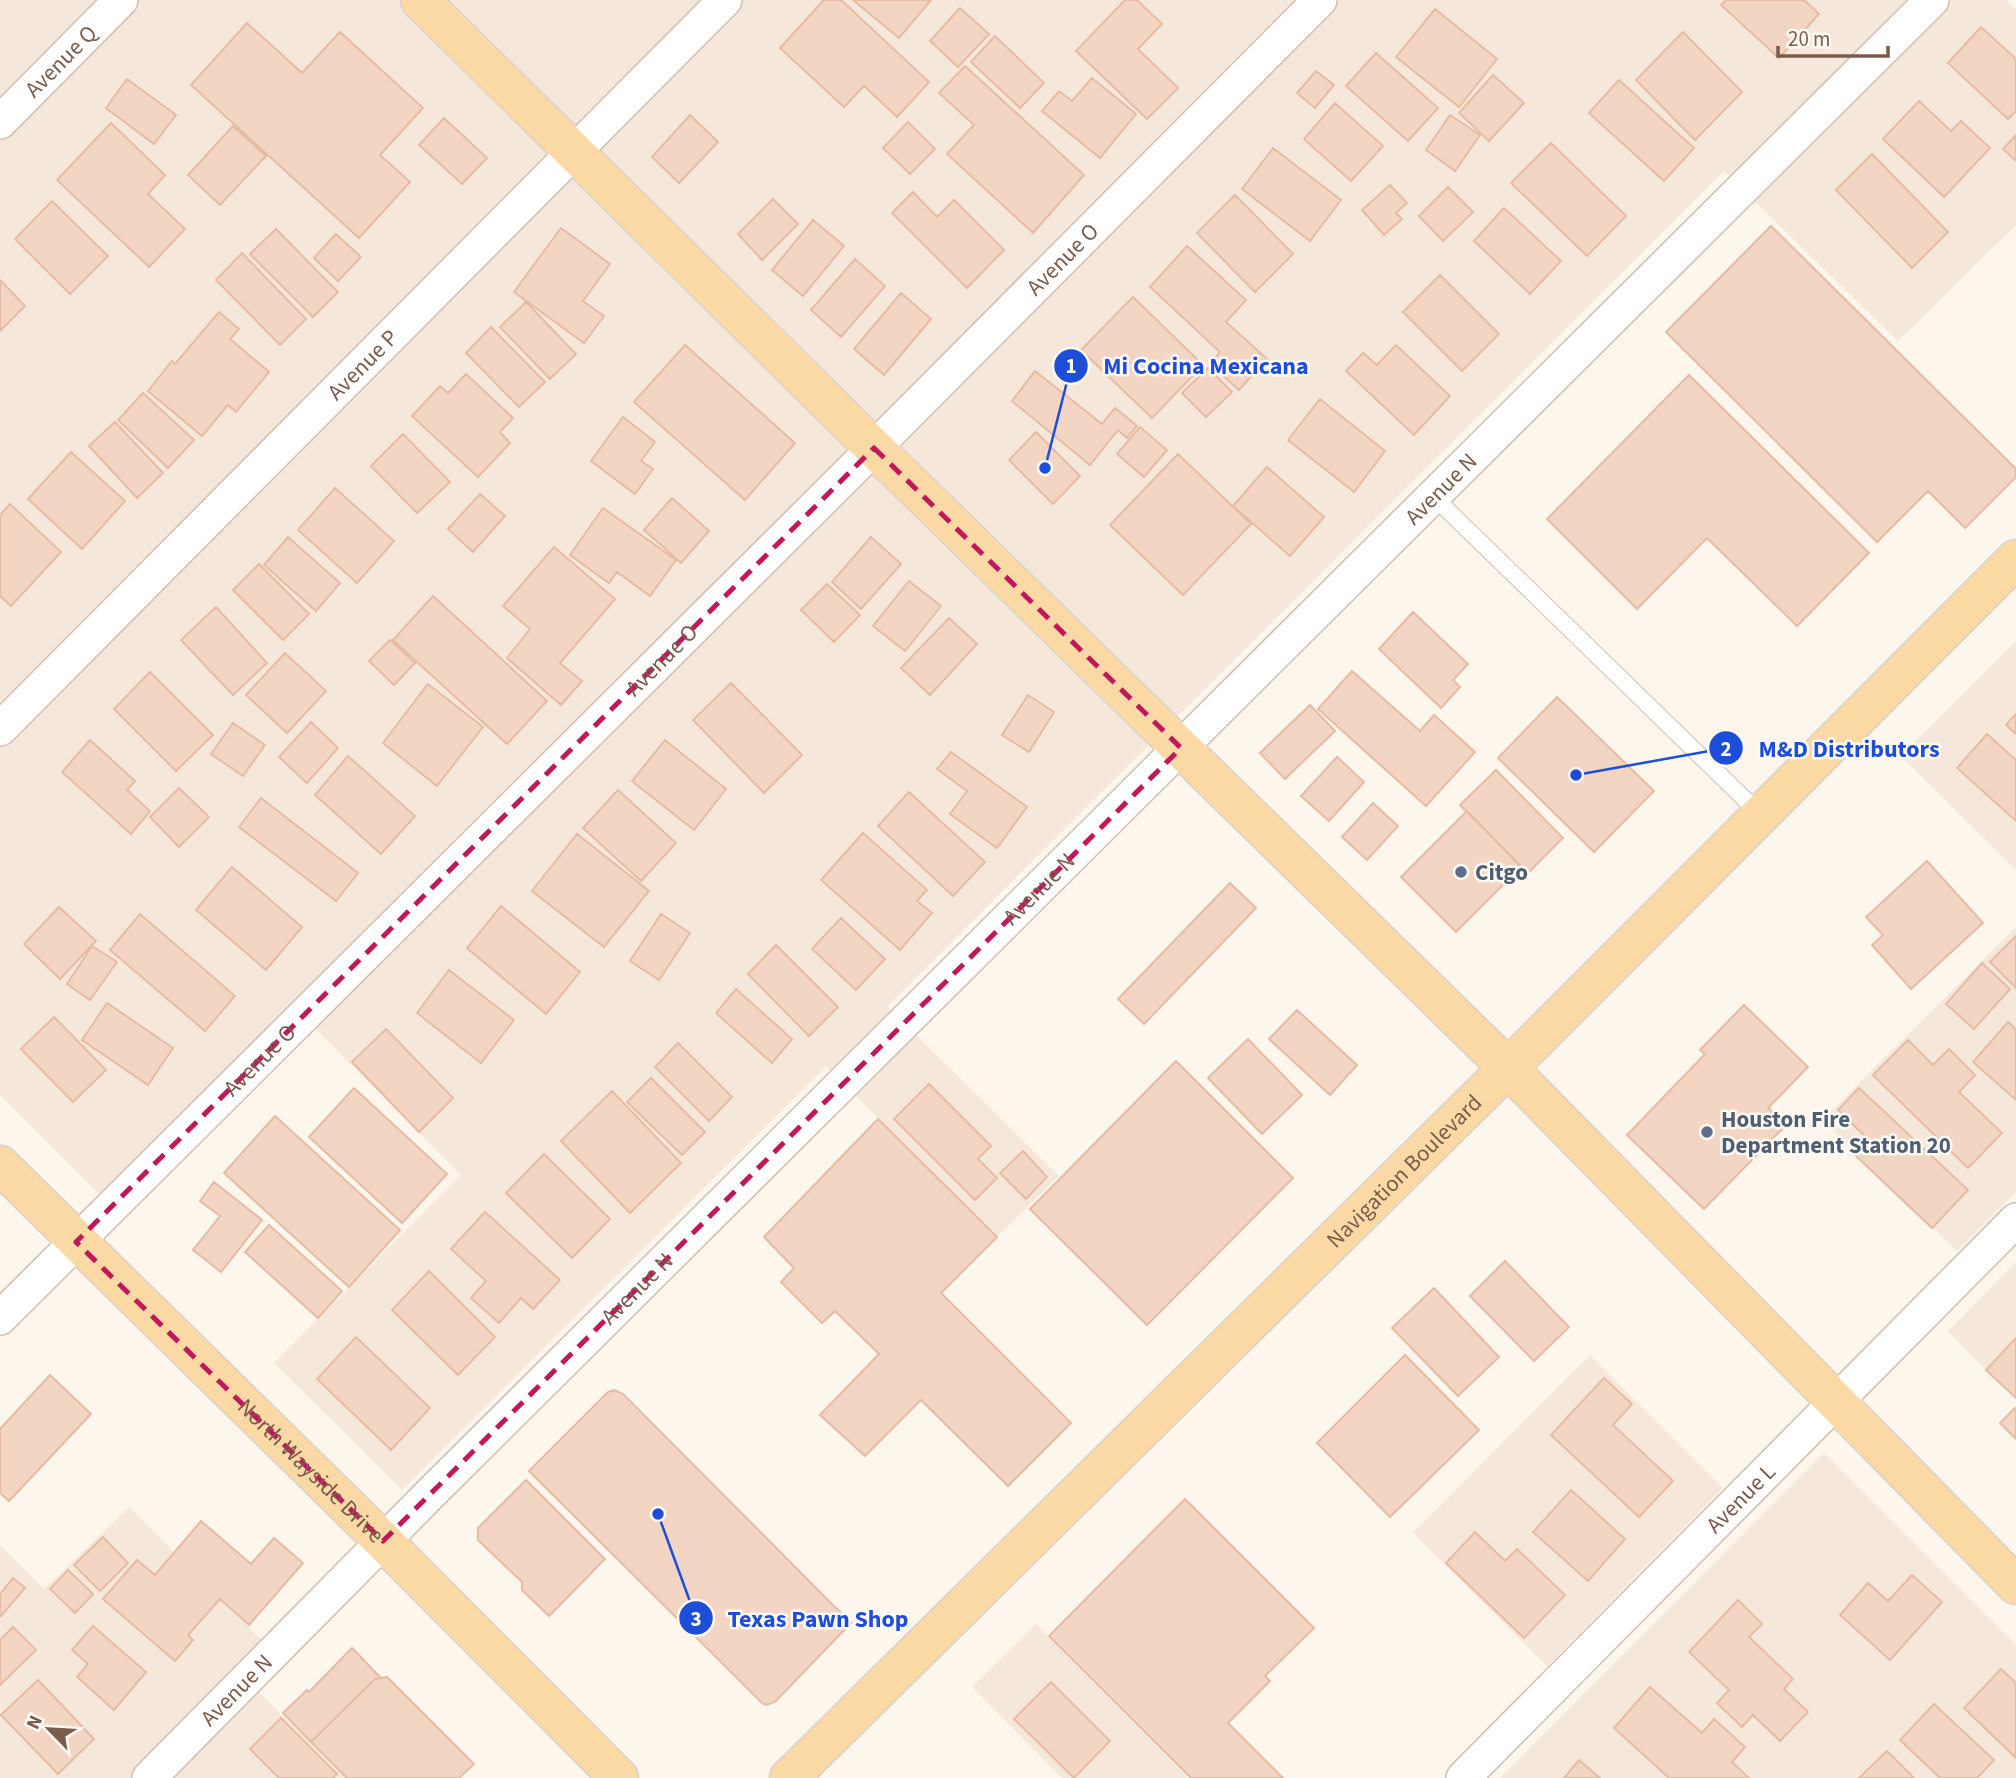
<svg xmlns="http://www.w3.org/2000/svg" width="2016" height="1778" viewBox="0 0 2016 1778" font-family="'Source Sans 3',sans-serif">
<style>
.residential{fill:#f5e8da}
.building{fill:#f3d5c3;stroke:#e6bba3;stroke-width:2}
.lines{fill:none;stroke-linecap:round;stroke-linejoin:round}
.lane-casing{stroke:#d1beb0;stroke-width:18}
.street-casing{stroke:#d1beb0;stroke-width:36}
.primary-casing{stroke:#dad1cd;stroke-width:41}
.lane{stroke:#fff;stroke-width:16}
.street{stroke:#fff;stroke-width:33}
.primary{stroke:#fbd9a5;stroke-width:38}
.marked{fill:none;stroke:#c2185b;stroke-width:5;stroke-dasharray:14 9;stroke-linejoin:round}
.service-dot{fill:#5c6f8a;stroke:#fffaf3;stroke-width:2.5}
.labels{text-anchor:middle;dominant-baseline:central;stroke-width:5;stroke-linejoin:round;paint-order:stroke}
.street-label{font-size:23px;fill:#7a5c4d;stroke:#fffaf3}
.service-label{font-size:23px;font-weight:bold;fill:#4e5e75;stroke:#fffaf3;text-anchor:start}
.leader{fill:none;stroke:#1d4ed8;stroke-width:2.5}
.callout-dot{fill:#1d4ed8;stroke:#fffaf3;stroke-width:2.5}
.mark-label{font-size:21px;text-anchor:middle;font-weight:bold;fill:#fff}
.callout-label{font-size:24px;text-anchor:middle;font-weight:bold;fill:#1d4ed8;stroke:#fffaf3;stroke-width:5;stroke-linejoin:round;paint-order:stroke}
</style>
<rect width="100%" height="100%" fill="#fdf6ec"/>
<path class="residential" d="M0 0H2006L2016 10V225L1898 341 1724 171 887 1006 1059 1176 997 1237 826 1066 402 1490 274 1363 461 1175 293 1006 100 1195 0 1095Z
M2016 641V870L1901 756Z
M2016 927V1192L1957 1251 1822 1120Z
M2016 1262V1400L1948 1331Z
M1590 1355 1723 1488 1547 1666 1413 1533Z
M1824 1453 2016 1645V1778H1500Z
M129 1507 263 1642 236 1669 345 1778H0V1545L44 1589Z
M1036 1624 1188 1778H1062L972 1687Z"/>
<path class="building" d="M824 0H841L929 82 897 117 864 86 844 107 780 48Z
M853 0H931L899 38Z
M1125 0H1137L1162 24 1138 49 1178 88 1147 119 1076 51Z
M1726 0H1804L1819 14 1779 58 1721 5Z
M960 8 989 34 958 67 930 41Z
M1435 9 1497 59 1459 107 1396 57Z
M247 23 302 73 340 32 423 108 380 155 410 182 359 238 191 85Z
M1981 27 2016 59V111L2008 119 1948 63Z
M1683 32 1742 92 1695 140 1636 80Z
M995 36 1044 83 1020 108 971 62Z
M1376 53 1438 108 1408 141 1346 86Z
M965 66 1084 175 1033 233 947 154 974 125 939 93Z
M1316 71 1334 85 1315 108 1297 93Z
M1493 75 1524 103 1489 141 1459 113Z
M1092 78 1136 114 1100 158 1042 111 1059 91 1072 101Z
M127 79 176 115 154 144 106 108Z
M1619 80 1694 148 1664 181 1589 113Z
M1919 101 1951 131 1961 121 1990 148 1944 197 1883 139Z
M1335 103 1383 146 1351 181 1304 139Z
M690 115 718 142 679 183 652 157Z
M1450 115 1480 135 1455 171 1426 150Z
M444 118 487 158 462 184 419 145Z
M908 122 935 149 910 174 883 148Z
M111 123 165 175 148 194 185 229 149 267 57 180Z
M233 126 266 156 220 205 188 175Z
M2016 135V161L2003 149Z
M1551 143 1626 216 1587 256 1511 183Z
M1273 148 1341 200 1310 241 1242 189Z
M1872 154 1948 232 1912 268 1836 190Z
M1390 185 1407 203 1396 213 1402 219 1384 235 1362 210Z
M1448 187 1473 212 1443 241 1419 216Z
M913 192 937 217 954 200 1004 250 967 288 892 213Z
M1235 195 1293 254 1255 292 1197 233Z
M773 199 798 224 762 260 738 234Z
M52 201 108 256 70 294 15 239Z
M1504 208 1561 261 1530 294 1474 241Z
M813 220 844 246 803 296 772 270Z
M1771 226 2016 469V477L1965 528 1928 491 1877 542 1666 332Z
M561 228 610 264 583 301 604 316 584 343 514 292Z
M276 229 338 292 313 317 250 254Z
M336 234 361 257 338 281 314 258Z
M1187 246 1246 300 1226 322 1267 359 1239 390 1210 364 1220 352 1150 287Z
M242 253 306 319 280 345 216 280Z
M855 259 885 286 841 337 811 310Z
M1440 275 1499 334 1462 371 1403 312Z
M0 280 25 306 0 331Z
M901 293 931 319 884 375 854 349Z
M1133 297 1203 365 1152 418 1081 350Z
M526 302 576 354 550 379 500 327Z
M219 312 239 329 230 339 269 372 236 412 228 405 202 436 148 391 172 361 175 364Z
M491 327 545 382 519 407 466 353Z
M685 345 795 443 745 500 634 402Z
M1396 345 1450 396 1414 435 1346 371 1363 353 1377 365Z
M1208 368 1232 392 1206 417 1182 393Z
M1035 371 1102 424 1115 408 1137 426 1127 438 1118 430 1090 465 1012 401Z
M466 374 513 418 500 432 510 443 478 477 412 416 440 386 448 393Z
M1689 375 1869 553 1797 626 1707 538 1637 609 1547 519Z
M143 393 194 440 168 468 118 420Z
M1320 399 1385 451 1354 492 1288 440Z
M623 417 655 442 641 461 653 469 635 494 591 461Z
M115 422 163 473 137 498 89 446Z
M1140 427 1167 450 1144 477 1117 454Z
M1036 432 1080 476 1053 504 1009 460Z
M403 434 450 482 417 513 371 466Z
M71 452 125 501 82 549 28 499Z
M1178 454 1251 524 1183 595 1110 525Z
M1267 467 1324 517 1290 556 1233 506Z
M335 488 394 541 357 583 298 530Z
M480 494 505 516 473 552 448 529Z
M672 498 709 531 681 563 644 530Z
M10 504 61 552 11 606 0 596V515Z
M603 508 676 560 650 596 617 572 609 583 570 555Z
M288 537 340 583 316 611 264 565Z
M871 537 901 564 861 609 832 582Z
M554 547 615 599 560 663 582 681 561 705 507 658 530 629 503 606Z
M259 564 309 614 283 640 233 590Z
M909 581 941 606 905 651 873 626Z
M827 584 860 615 834 642 801 610Z
M433 596 547 701 507 744 393 640Z
M216 607 267 663 233 695 181 640Z
M1413 612 1468 664 1453 680 1460 687 1441 708 1379 649Z
M949 618 977 644 930 695 901 668Z
M390 640 415 663 394 685 369 661Z
M285 653 326 691 287 733 246 695Z
M1352 671 1420 731 1434 715 1475 752 1426 806 1318 709Z
M150 672 213 735 176 771 114 709Z
M731 683 802 755 764 793 693 720Z
M428 684 483 727 437 786 383 743Z
M1028 695 1054 712 1029 752 1002 735Z
M1557 697 1654 791 1594 852 1498 758Z
M1310 705 1335 731 1285 779 1260 753Z
M2016 714V734L2006 725Z
M311 722 338 748 307 783 279 757Z
M233 723 265 745 243 776 211 754Z
M1987 734 2016 760V821L1957 768Z
M90 740 135 781 127 790 150 811 131 834 62 772Z
M665 740 726 789 694 830 632 781Z
M951 752 1027 807 997 848 950 814 967 791 937 769Z
M348 756 415 816 381 854 315 795Z
M1337 757 1364 782 1329 821 1301 796Z
M1496 770 1563 838 1528 873 1460 805Z
M179 788 209 817 179 847 150 817Z
M618 790 676 843 641 881 583 828Z
M909 792 985 862 953 896 878 826Z
M261 798 358 873 336 901 239 827Z
M1373 803 1398 826 1367 860 1342 837Z
M1467 811 1521 867 1456 932 1401 877Z
M863 833 927 890 917 901 932 913 900 950 821 880Z
M577 834 649 891 604 947 532 891Z
M1927 861 1983 923 1911 989 1872 945 1883 935 1866 917Z
M232 867 302 927 266 970 196 910Z
M1230 883 1256 908 1144 1024 1118 999Z
M501 906 580 972 546 1014 467 948Z
M59 907 96 941 60 979 24 944Z
M140 914 235 996 205 1031 110 950Z
M661 914 690 933 659 980 630 961Z
M841 918 885 959 856 990 812 949Z
M2016 936V988L1990 962Z
M776 945 838 1007 809 1036 748 974Z
M92 946 117 962 90 1000 67 984Z
M1982 963 2010 989 1974 1029 1946 1004Z
M449 970 514 1020 481 1063 417 1013Z
M736 989 792 1039 772 1063 716 1013Z
M107 1003 173 1048 148 1085 82 1040Z
M1744 1005 1808 1067 1768 1108 1786 1125 1704 1209 1627 1135 1705 1054 1700 1050Z
M1297 1010 1357 1065 1330 1095 1269 1039Z
M54 1017 106 1070 73 1102 21 1049Z
M2008 1022 2016 1029V1100L1973 1062Z
M386 1029 453 1098 419 1132 352 1062Z
M1248 1039 1302 1095 1262 1134 1208 1078Z
M1908 1040 1933 1065 1949 1049 1975 1075 1959 1092 2002 1133 1968 1168 1873 1075Z
M678 1043 732 1097 709 1121 655 1067Z
M1176 1061 1293 1178 1147 1325 1030 1209Z
M651 1078 705 1132 682 1155 627 1102Z
M929 1084 991 1146 978 1159 997 1178 975 1200 894 1119Z
M354 1088 447 1174 402 1223 309 1137Z
M1859 1088 1968 1190 1932 1228 1856 1156 1870 1141 1838 1110Z
M612 1091 681 1163 630 1213 561 1141Z
M275 1116 400 1230 349 1287 224 1173Z
M878 1119 997 1237 941 1293 1071 1423 1008 1486 921 1400 865 1456 820 1415 879 1354 835 1311 822 1323 781 1282 794 1268 764 1237Z
M1023 1151 1047 1177 1026 1199 1000 1173Z
M544 1154 610 1219 572 1258 506 1193Z
M214 1182 262 1220 221 1272 193 1250 220 1216 200 1201Z
M485 1212 560 1280 533 1309 521 1298 499 1323 471 1298 486 1281 451 1249Z
M269 1225 342 1291 318 1318 245 1252Z
M1505 1261 1569 1327 1534 1361 1470 1296Z
M429 1271 495 1337 458 1375 392 1310Z
M1434 1288 1499 1357 1458 1396 1392 1328Z
M356 1337 430 1408 391 1450 317 1379Z
M2016 1338V1398L1986 1370Z
M1405 1355 1479 1430 1390 1517 1317 1443Z
M50 1375 91 1414 9 1501 0 1493V1429Z
M1604 1378 1632 1404 1613 1425 1673 1481 1639 1517 1551 1435Z
M614 1390 623 1394 851 1623 775 1702 766 1705 762 1703 529 1471 608 1392Z
M2015 1408 2016 1409V1439L2000 1423Z
M526 1480 605 1559 549 1616 522 1590V1582L478 1540V1528Z
M1571 1490 1625 1539 1588 1581 1533 1532Z
M1185 1499 1314 1628 1265 1676 1270 1681 1228 1723 1283 1778H1191L1049 1636Z
M201 1521 251 1564 274 1538 303 1563 249 1625 220 1599 188 1635 193 1640 175 1661 103 1599 137 1560 155 1575Z
M1475 1532 1505 1561 1517 1549 1565 1595 1524 1638 1446 1563Z
M103 1537 128 1563 100 1591 74 1565Z
M68 1570 93 1594 75 1613 50 1589Z
M1912 1575 1942 1602 1890 1660 1840 1615 1868 1583 1888 1601Z
M13 1578 25 1588 0 1617V1594Z
M1738 1600 1762 1624 1749 1637 1793 1679 1784 1689 1808 1712 1780 1741 1753 1715 1742 1727 1717 1703 1729 1690 1689 1652Z
M93 1626 146 1672 114 1710 77 1677 88 1664 72 1650Z
M13 1627 36 1650 0 1685V1640Z
M352 1648 381 1678 375 1679 311 1742 283 1713 307 1690 309 1692Z
M2001 1669 2016 1683V1758L1964 1708Z
M387 1677 474 1764 459 1778H347L311 1742 375 1679Z
M38 1680 94 1739 58 1774 1 1715Z
M1051 1682 1110 1741 1074 1778 1014 1719Z
M1650 1687 1702 1733 1714 1719 1745 1747 1732 1762 1749 1778H1669L1614 1728Z
M1934 1704 1994 1760 1977 1778H1940L1900 1740Z
M281 1718 337 1774 333 1778H279L250 1749Z
M1887 1751 1914 1778H1859Z
M1579 1760 1600 1778H1564Z"/>
<g class="lines">
<defs>
<path id="lane" d="M1433 496 1761 815"/>
<g id="street">
<path id="s1" d="M0 122 121 0"/>
<path id="s2" d="M0 729 725 0"/>
<path id="s3" d="M0 1318 874 448 1320 0"/>
<path id="s4" d="M149 1778 428 1496 1932 0"/>
<path id="s5" d="M1463 1778 2016 1220"/>
</g>
<g id="primary">
<path d="M420 0 874 448 1508 1068 2016 1585"/>
<path id="s6" d="M0 1165 383 1541 619 1778"/>
<path id="s7" d="M789 1778 1508 1068 2016 559"/>
</g>
</defs>
<use href="#lane" class="lane-casing"/>
<use href="#street" class="street-casing"/>
<use href="#primary" class="primary-casing"/>
<use href="#lane" class="lane"/>
<use href="#street" class="street"/>
<use href="#primary" class="primary"/>
</g>
<path class="marked" d="M874 448 1181 748 383 1541 76 1242Z"/>
<g class="service-dot">
<circle cx="1461" cy="872" r="7"/>
<circle cx="1707" cy="1132" r="7"/>
</g>
<g class="labels">
<g class="street-label">
<text stroke="none"><textPath href="#s1" startOffset="86">Avenue Q</textPath></text>
<text stroke="none"><textPath href="#s3" startOffset="1500">Avenue O</textPath></text>
<text stroke="none"><textPath href="#s2" startOffset="514">Avenue P</textPath></text>
<text stroke="none"><textPath href="#s4" startOffset="1825">Avenue N</textPath></text>
<text stroke="none"><textPath href="#s3" startOffset="933">Avenue O</textPath></text>
<text stroke="none"><textPath href="#s4" startOffset="1258">Avenue N</textPath></text>
<text stroke="none"><textPath href="#s3" startOffset="366">Avenue O</textPath></text>
<text stroke="none"><textPath href="#s7" startOffset="864">Navigation Boulevard</textPath></text>
<text stroke="none"><textPath href="#s4" startOffset="691">Avenue N</textPath></text>
<text stroke="none"><textPath href="#s6" startOffset="436">North Wayside Drive</textPath></text>
<text stroke="none"><textPath href="#s5" startOffset="394">Avenue L</textPath></text>
<text stroke="none"><textPath href="#s4" startOffset="124">Avenue N</textPath></text>
</g>
<g class="service-label">
<text x="1475" y="872">Citgo</text>
<text x="1721" y="1119">Houston Fire<tspan x="1721" dy="26">Department Station 20</tspan></text>
</g>
</g>
<path class="leader" d="M1045 468L1071 366M1576 775L1726 748M658 1514L696 1618"/>
<g class="callout-dot">
<circle cx="1045" cy="468" r="7"/>
<circle cx="1576" cy="775" r="7"/>
<circle cx="658" cy="1514" r="7"/>
<circle cx="1071" cy="366" r="18"/>
<circle cx="1726" cy="748" r="18"/>
<circle cx="696" cy="1618" r="18"/>
</g>
<g class="mark-label">
<text x="1071" y="373">1</text>
<text x="1726" y="756">2</text>
<text x="696" y="1626">3</text>
</g>
<g class="callout-label">
<text x="1206" y="374">Mi Cocina Mexicana</text>
<text x="1849" y="757">M&amp;D Distributors</text>
<text x="818" y="1627">Texas Pawn Shop</text>
</g>
<g transform="translate(49 1729) rotate(295)" stroke="#fffaf3" stroke-width="5" paint-order="stroke">
<path d="M0-5L12 26L0 18L-12 26Z" fill="#7a5c4d"/>
<text y="-10" font-size="19" font-weight="bold" text-anchor="middle" fill="#7a5c4d">N</text>
</g>
<path d="M1778 46v10h110v-10" fill="none" stroke="#7a5c4d" stroke-width="3.5"/>
<text x="1788" y="46" font-size="21" fill="#7a5c4d" stroke="#fffaf3" stroke-width="5" paint-order="stroke">20 m</text>
</svg>
